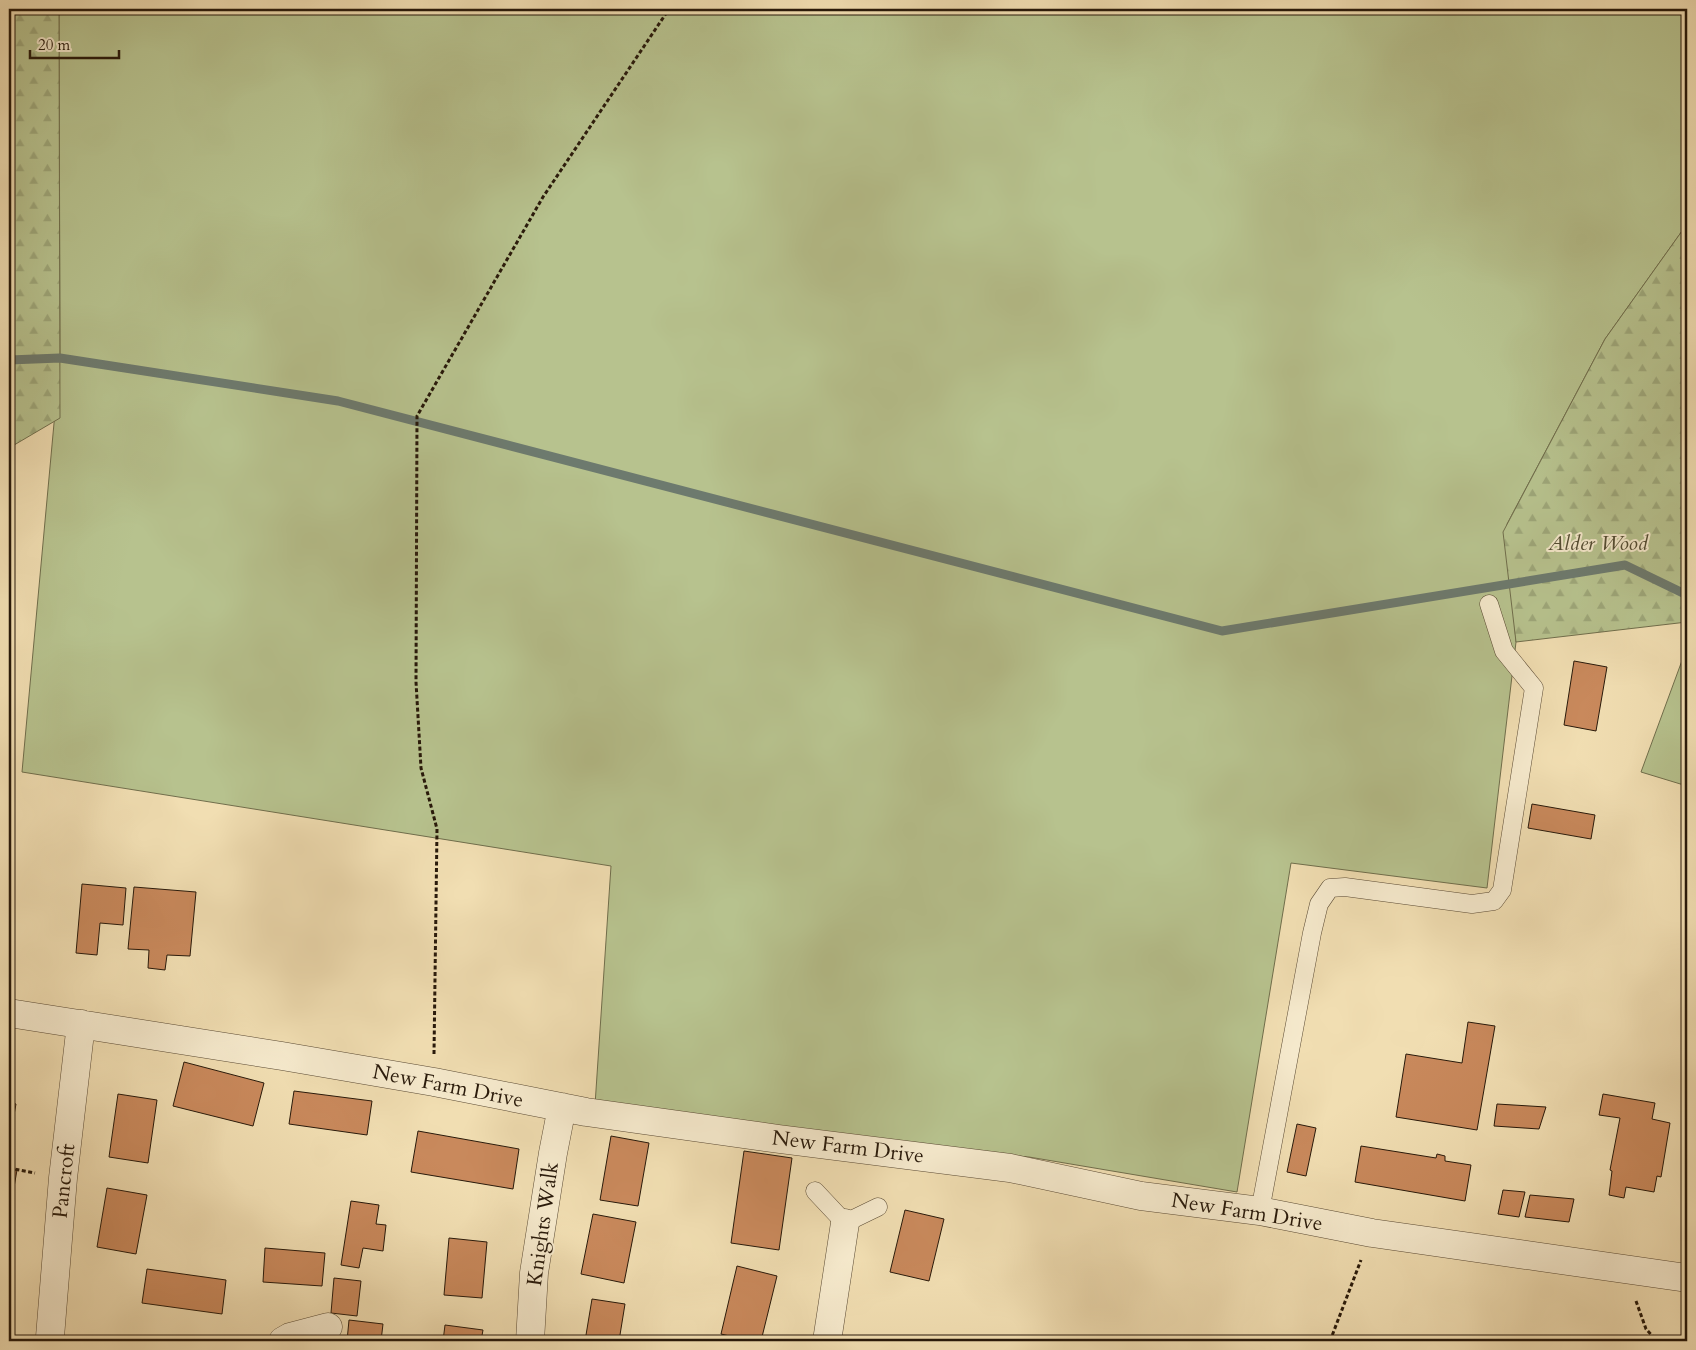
<svg xmlns="http://www.w3.org/2000/svg" width="1696" height="1350" viewBox="0 0 1696 1350" font-family="Cardo,serif">
<style>
.grass{fill:#b7c28e;stroke:#706e4c}
.forest{fill:url(#forest-firs);stroke:#706e4c}
.lines{fill:none;stroke-linecap:round;stroke-linejoin:round}
.stream{stroke:#6d7a6e;stroke-width:9}
.building{fill:#c9895c;stroke:#28190a}
.lane-casing{stroke:#5a4a34;stroke-width:19}
.street-casing{stroke:#5a4a34;stroke-width:29}
.path{stroke:#28190a;stroke-width:3;stroke-dasharray:4 2.5;stroke-linecap:butt}
.lane{stroke:#f6eacd;stroke-width:18}
.street{stroke:#f6eacd;stroke-width:28}
.labels{text-anchor:middle;dominant-baseline:central;stroke-width:4;stroke-linejoin:round;paint-order:stroke}
.park-label{font-size:21px;font-style:italic;fill:#534c32;stroke:#f6eacd}
.street-label{font-size:21px;fill:#28190a;stroke:#f6eacd}
</style>
<defs>
<pattern id="forest-firs" width="22" height="20" patternUnits="userSpaceOnUse" patternTransform="scale(1.25)"><rect width="22" height="20" fill="#b7c28e"/><path d="M5 1l3.5 6h-7zM16 11l3.5 6h-7z" fill="#9da679"/></pattern>
</defs>
<rect width="100%" height="100%" fill="#f1deb2"/>
<filter id="stains"><feTurbulence type="fractalNoise" baseFrequency=".004" numOctaves="4"/><feColorMatrix values="0 0 0 0 .2 0 0 0 0 .09 0 0 0 0 .02 0 0 0 .5 -.17"/></filter>
<radialGradient id="worn" r=".72"><stop offset=".6" stop-color="#630" stop-opacity="0"/><stop offset="1" stop-color="#630" stop-opacity=".3"/></radialGradient>
<path class="grass" d="M59 9H1687V224L1605 339 1507 524 1516 642 1487 888 1291 863 1237 1192 1029 1157 861 1143 595 1105 611 866 22 772 60 358Z
M1687 647V786L1641 772Z"/>
<path class="forest" d="M9 9H59L60 418 9 448Z
M1687 224V622L1516 642 1503 532 1605 339Z"/>
<g class="lines">
<path class="stream" d="M9 360 60 358 338 401 1222 631 1625 565 1687 595"/>
</g>
<path class="building" d="M1574 661 1607 667 1596 731 1564 725Z
M1532 804 1595 815 1591 839 1528 828Z
M82 884 126 888 123 925 100 923 97 955 76 953Z
M134 887 196 892 190 956 167 955 165 970 148 968 149 950 128 949Z
M1468 1022 1495 1026 1477 1130 1396 1117 1406 1054 1462 1063Z
M184 1062 264 1083 253 1126 173 1106Z
M294 1091 372 1101 367 1135 289 1124Z
M118 1094 157 1100 148 1163 109 1157Z
M1603 1094 1655 1103 1652 1119 1670 1123 1661 1177 1657 1176 1654 1192 1626 1187 1624 1198 1609 1195 1612 1171 1610 1170 1620 1118 1599 1115Z
M9 1102 16 1104 9 1142Z
M1497 1104 1546 1107 1539 1129 1494 1126Z
M1297 1124 1316 1128 1306 1176 1287 1172Z
M418 1131 519 1149 513 1189 411 1172Z
M611 1136 649 1143 638 1206 600 1200Z
M1361 1146 1436 1158 1437 1154 1445 1156V1161L1471 1165 1465 1201 1355 1182Z
M744 1151 792 1158 779 1250 731 1243Z
M9 1169 17 1170 9 1216Z
M107 1188 147 1195 136 1254 97 1247Z
M1503 1190 1525 1192 1519 1217 1498 1214Z
M1530 1195 1574 1199 1569 1222 1525 1217Z
M351 1201 379 1205 376 1224 386 1225 383 1251 363 1248 359 1268 341 1265Z
M905 1210 944 1219 929 1281 890 1272Z
M593 1214 636 1222 624 1283 581 1274Z
M449 1238 487 1242 482 1298 444 1295Z
M265 1248 325 1253 322 1286 263 1282Z
M737 1266 777 1276 761 1341H750L721 1334Z
M147 1269 226 1280 222 1314 142 1303Z
M334 1278 361 1281 357 1316 331 1313Z
M592 1299 625 1304 619 1341H585Z
M349 1320 383 1324 381 1341H347Z
M445 1325 483 1330 481 1341H443Z"/>
<g class="lines">
<defs>
<path id="lane" d="M815 1191 845 1223 878 1207
M1260 1211 1312 933 1319 904 1330 888 1345 887 1472 904 1494 901 1502 890 1534 688 1504 651 1489 604"/>
<path id="street" d="M9 1013 282 1056 434 1082 586 1112 779 1139 1010 1168 1141 1196 1260 1211 1372 1233 1687 1278
M50 1337 63 1178 81 1024
M283 1341 290 1337 328 1327
M530 1341 534 1273 553 1153 562 1107
M827 1341 845 1223"/>
</defs>
<use href="#lane" class="lane-casing"/>
<use href="#street" class="street-casing"/>
<path class="path" d="M434 1054 437 829 421 768 416 682 417 416 543 197 669 9
M9 1168 35 1173
M1636 1301 1646 1329 1657 1341
M1330 1341 1361 1260"/>
<use href="#lane" class="lane"/>
<use href="#street" class="street"/>
</g>
<g class="labels">
<g class="park-label">
<text x="1598" y="543">Alder Wood</text>
</g>
<g class="street-label">
<text transform="translate(448 1086) rotate(11)">New Farm Drive</text>
<text transform="translate(848 1147) rotate(7)">New Farm Drive</text>
<text transform="translate(64 1181) rotate(-84)">Pancroft</text>
<text transform="translate(1247 1212) rotate(9)">New Farm Drive</text>
<text transform="translate(543 1224) rotate(-82)">Knights Walk</text>
</g>
</g>
<rect width="1696" height="1350" fill="none" stroke="#f1deb2" stroke-width="30"/>
<rect x="10" y="10" width="1676" height="1330" fill="none" stroke="#28190a" stroke-width="2.5"/>
<rect x="15" y="15" width="1666" height="1320" fill="none" stroke="#28190a"/>
<path d="M30 50v8h89v-8" fill="none" stroke="#28190a" stroke-width="2.5"/>
<text x="38" y="50" font-size="15" fill="#28190a" stroke="#f6eacd" stroke-width="4" paint-order="stroke">20 m</text>
<rect width="100%" height="100%" filter="url(#stains)"/>
<rect width="100%" height="100%" fill="url(#worn)"/>
</svg>
